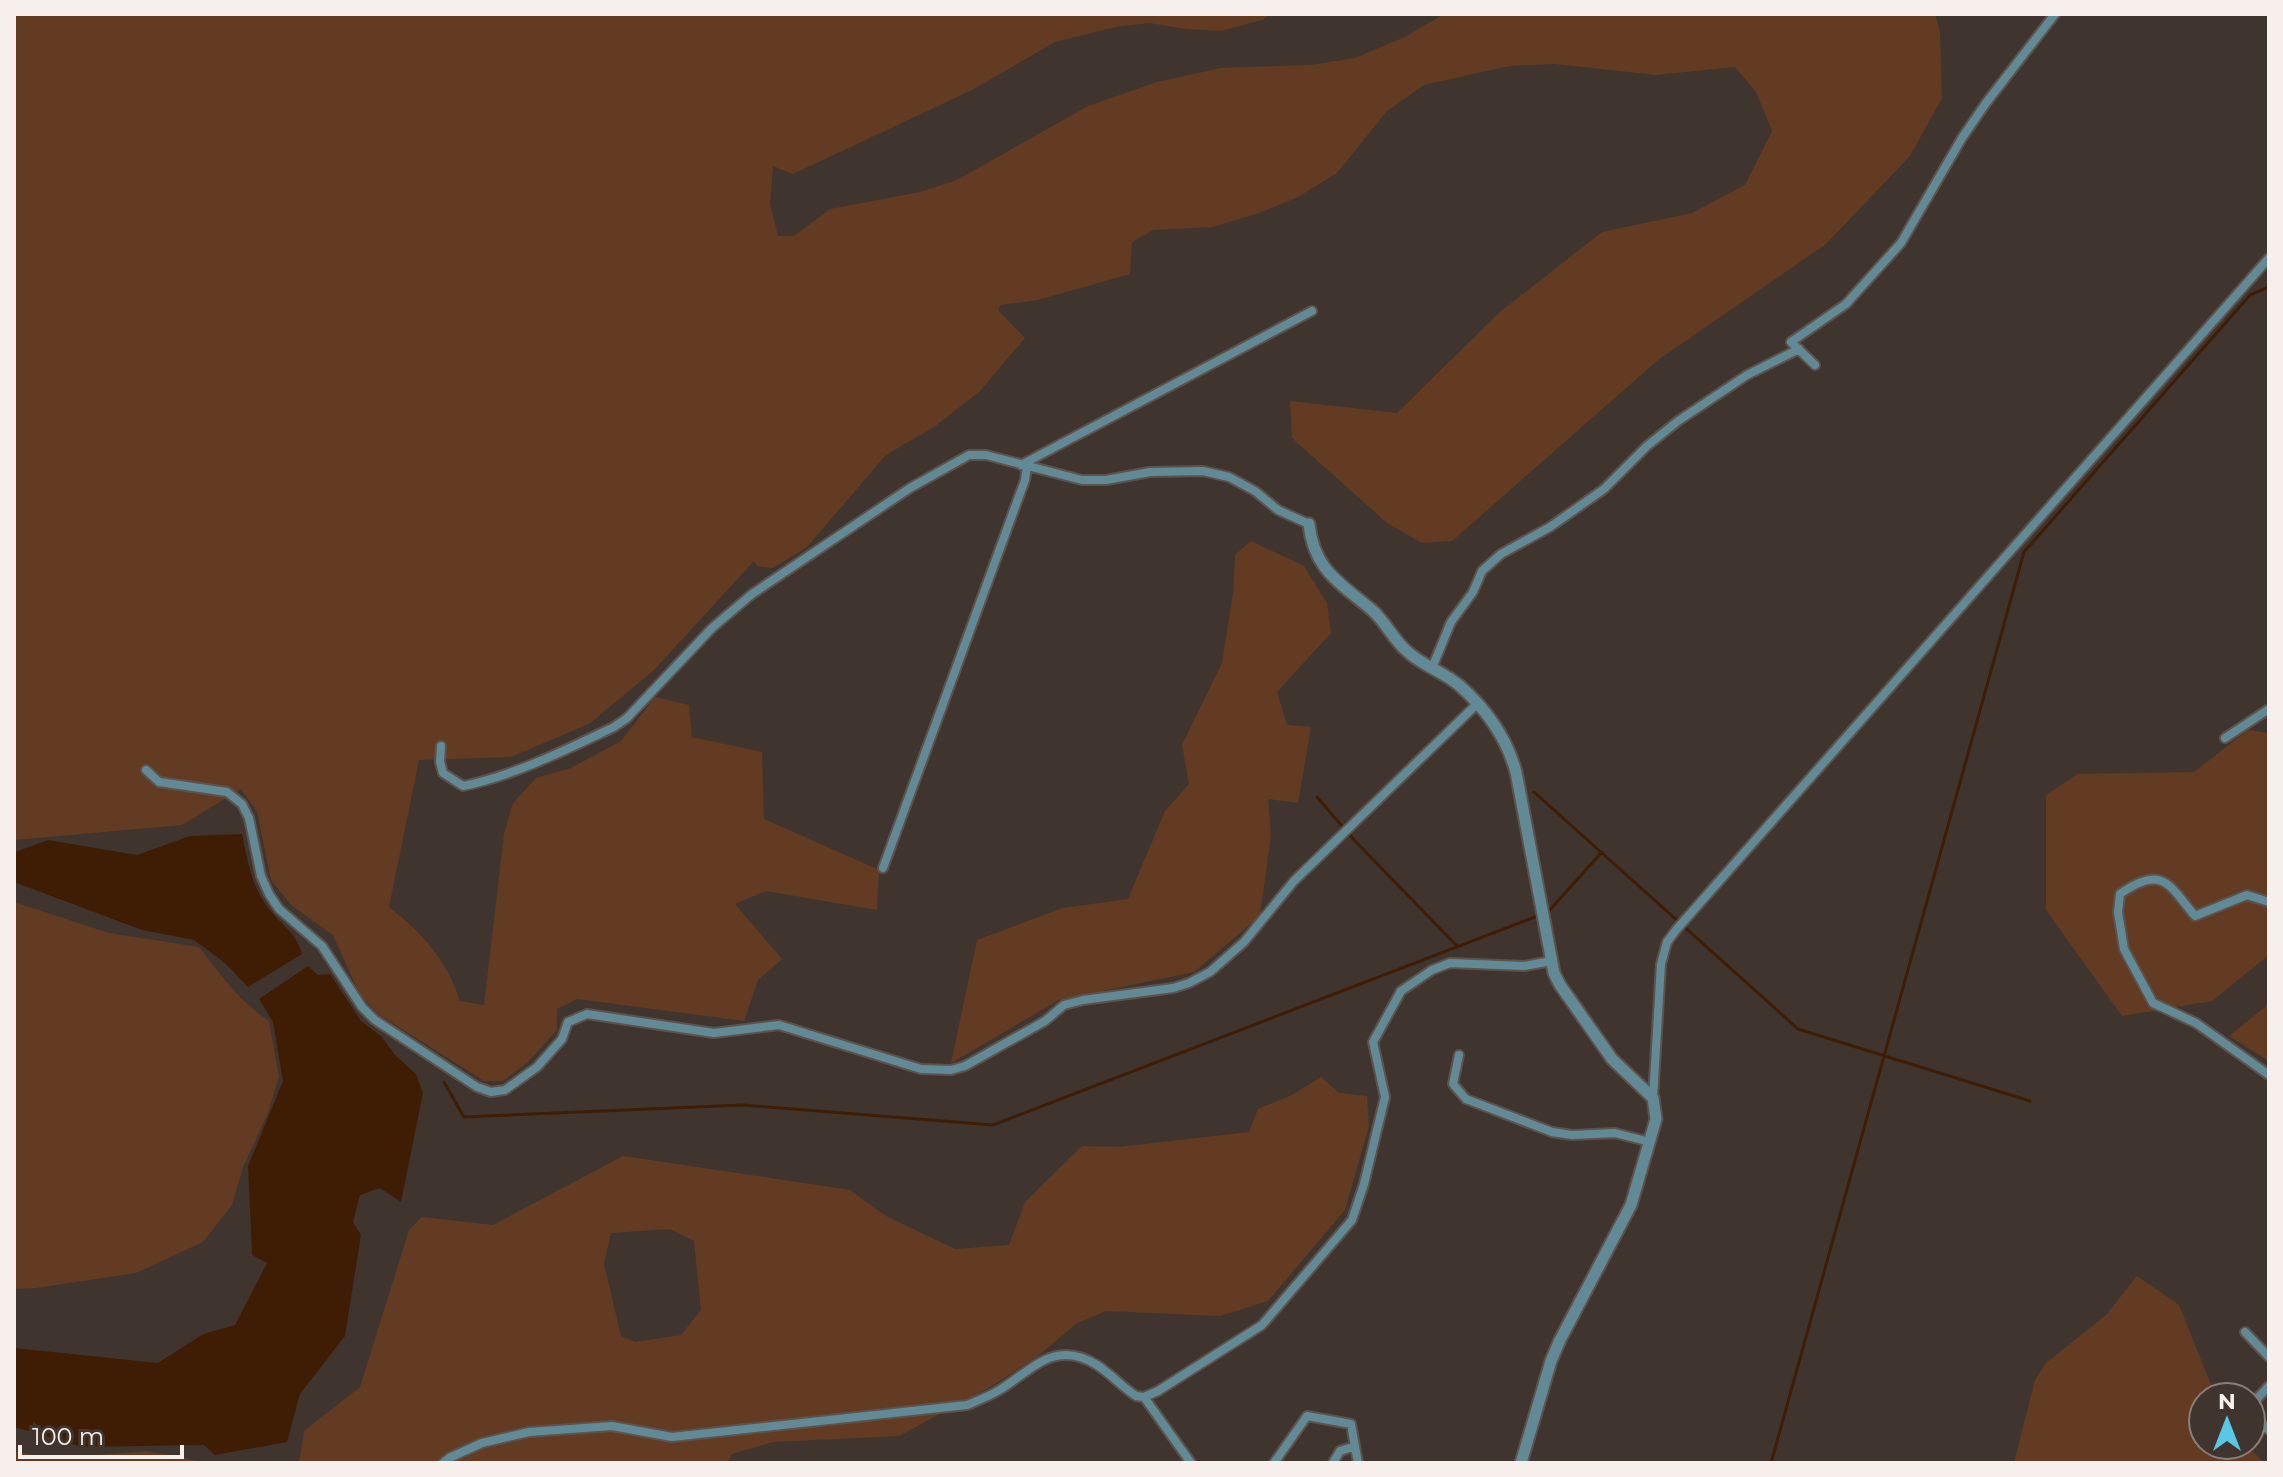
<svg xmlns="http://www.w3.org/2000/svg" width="2283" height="1477" viewBox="0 0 2283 1477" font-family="Montserrat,sans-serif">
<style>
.green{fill:#623b22;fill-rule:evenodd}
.water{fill:#3f1d05}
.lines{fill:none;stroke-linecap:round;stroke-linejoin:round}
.stream{stroke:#3f1d05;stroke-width:3}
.minor-casing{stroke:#5d534c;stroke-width:12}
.tertiary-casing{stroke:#5d534c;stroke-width:15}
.minor{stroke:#628a96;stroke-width:8}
.tertiary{stroke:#628a96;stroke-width:11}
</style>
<rect width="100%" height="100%" fill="#40352e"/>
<path class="green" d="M14 14H1271L1262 20 1221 31 1186 29 1149 23 1115 27 1055 42 972 90 793 174 773 166 770 204 778 236H794L830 209 920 192 957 180 1088 106 1157 82 1221 68 1311 65 1355 58 1405 37 1444 14H1935L1940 32 1942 98 1910 156 1826 244 1658 360 1452 541 1422 543 1387 523 1292 438 1290 401 1397 413 1500 312 1602 232 1692 213 1745 185 1772 131 1756 92 1735 67 1656 75 1555 64 1509 66 1424 85 1387 111 1337 173 1298 197 1259 213 1213 227 1153 230 1132 242 1130 274 1038 300 1001 305 998 310 1025 338 979 392 934 427 886 455 807 547 773 568 757 566 754 561 654 670 589 724 511 757 419 760 389 907C422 933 447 960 460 1001L484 1005 504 834 513 803 536 778 571 768 621 741 655 697 689 705 692 737 762 752 764 819 879 870 877 910 766 891 735 904 782 959 758 980 744 1021 577 999 557 1009V1030L527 1063 503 1081H484L378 1014 360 995 333 935 291 905 271 880 257 812 241 789 182 825 14 840Z
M1251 541 1304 566 1327 603 1331 633 1277 692 1287 725 1311 727 1298 803 1268 799 1271 835 1260 916 1194 972 1059 1000 951 1063 977 940 1063 908 1128 899 1165 811 1189 784 1182 745 1222 663 1233 594 1235 555Z
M2248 730 2269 733V955L2212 1001 2122 1016 2046 910V795L2078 774 2194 772Z
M14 902 109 933 199 947C220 974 240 1002 269 1021L279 1076 268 1113 243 1167 232 1205 203 1242 136 1273 36 1288 14 1289Z
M2269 1004V1061L2229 1036Z
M1321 1077 1339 1093 1367 1096 1369 1126 1345 1210 1268 1301 1220 1316 1106 1311 1077 1323 1038 1356 992 1386 899 1436 773 1442 732 1454 727 1463H299L304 1431 360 1387 409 1230 422 1217 493 1225 623 1156 850 1190 886 1216 955 1249 1009 1245 1025 1202 1082 1146 1118 1147 1249 1132 1258 1109 1292 1095ZM670 1229 694 1241 701 1310 681 1335 635 1342 621 1336 604 1264 611 1233Z
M2137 1276 2179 1305 2216 1397H2203V1445H2246L2265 1463H2014L2035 1380 2046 1363 2106 1315Z
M14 1451 48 1459 147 1451 207 1463H14Z"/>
<path class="water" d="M242 834C247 858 251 884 266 905 278 923 297 932 302 954L248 987 225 963 194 940 142 930 14 882 15 852 48 840 137 855 190 836Z
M308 966 318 975 330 974 361 1021 382 1037 395 1055 416 1074 423 1093 401 1202 380 1188 360 1195 353 1222 361 1235 345 1336 300 1394 287 1442 215 1455 204 1445 82 1447 14 1427V1348L158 1363 203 1334 235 1325 267 1263 252 1255 248 1166 283 1081 273 1022 259 999Z"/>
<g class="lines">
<path class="stream" d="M1534 792 1798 1029 2030 1101
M1317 797 1355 841 1457 946
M1547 913 1602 852
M444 1082 464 1117 743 1105 993 1125 1540 915
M1771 1463 2024 552 2250 295 2269 287"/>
<defs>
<path id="minor" d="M1815 365 1791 342 1846 304 1901 243 1962 138 1986 103 2055 14
M1021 465 1312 311
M1432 668 1451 622 1473 592 1482 571 1501 554 1550 527 1604 489 1647 446 1678 421 1747 375 1799 349
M2225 738 2269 709
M441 746 440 762 443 773 463 786C516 775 565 750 614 727L627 718 712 628 752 594 910 488 969 455H986L1082 480H1106L1150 472 1203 471 1229 477 1255 491 1278 510 1309 524
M146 770 159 782 227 792 242 804 249 818 261 876 269 894 279 909 322 946 362 1007 375 1020 477 1087 491 1092 505 1090 537 1067 562 1039 568 1022 587 1014 714 1033 779 1025 921 1069 951 1070 965 1066 1045 1021 1064 1005 1083 1000 1173 988 1189 983 1210 972 1244 942 1294 881 1477 704
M883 868 1025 480 1027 466
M2269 902 2247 895 2195 916C2169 885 2163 864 2120 894L2118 912 2124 949 2153 1003 2196 1023 2269 1075
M1459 1055 1453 1084 1466 1099 1552 1132 1572 1135 1615 1133 1650 1142
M1653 1098 1661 964 1667 942 1676 930 2269 258
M2245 1332 2269 1357
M1144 1397 1191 1463
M2251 1405 2269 1386
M2251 1416 2269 1430
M443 1463 449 1458 482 1443 529 1432 612 1426 672 1437 967 1405C979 1400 990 1396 1001 1389 1033 1369 1055 1339 1097 1365 1111 1374 1122 1387 1136 1396L1144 1397 1158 1391 1262 1325 1352 1220 1364 1184 1385 1097 1373 1042 1401 991 1432 970 1450 963 1524 966 1551 961
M1274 1463 1307 1416 1351 1424 1358 1463
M1333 1463 1340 1451 1355 1446"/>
<path id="tertiary" d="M1309 524C1314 570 1339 582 1372 610 1386 622 1393 640 1408 652 1423 666 1444 672 1460 686 1486 709 1507 739 1516 772L1554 973 1560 985 1612 1059 1653 1098 1656 1119 1631 1205 1560 1340 1551 1361 1521 1463"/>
</defs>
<use href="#minor" class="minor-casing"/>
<use href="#tertiary" class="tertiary-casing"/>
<use href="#minor" class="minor"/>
<use href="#tertiary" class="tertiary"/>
</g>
<rect width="2283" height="1477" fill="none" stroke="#f7efeb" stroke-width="32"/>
<g transform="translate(2227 1421)"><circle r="38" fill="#40352e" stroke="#897f7a" stroke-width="2"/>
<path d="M0-6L14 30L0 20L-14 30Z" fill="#5ac8e5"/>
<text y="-12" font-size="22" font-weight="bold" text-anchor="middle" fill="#f7efeb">N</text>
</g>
<path d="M20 1445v12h162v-12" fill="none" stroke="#f7efeb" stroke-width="4"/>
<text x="32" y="1445" font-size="24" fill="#f7efeb" stroke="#40352e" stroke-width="6" paint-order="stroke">100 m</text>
</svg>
